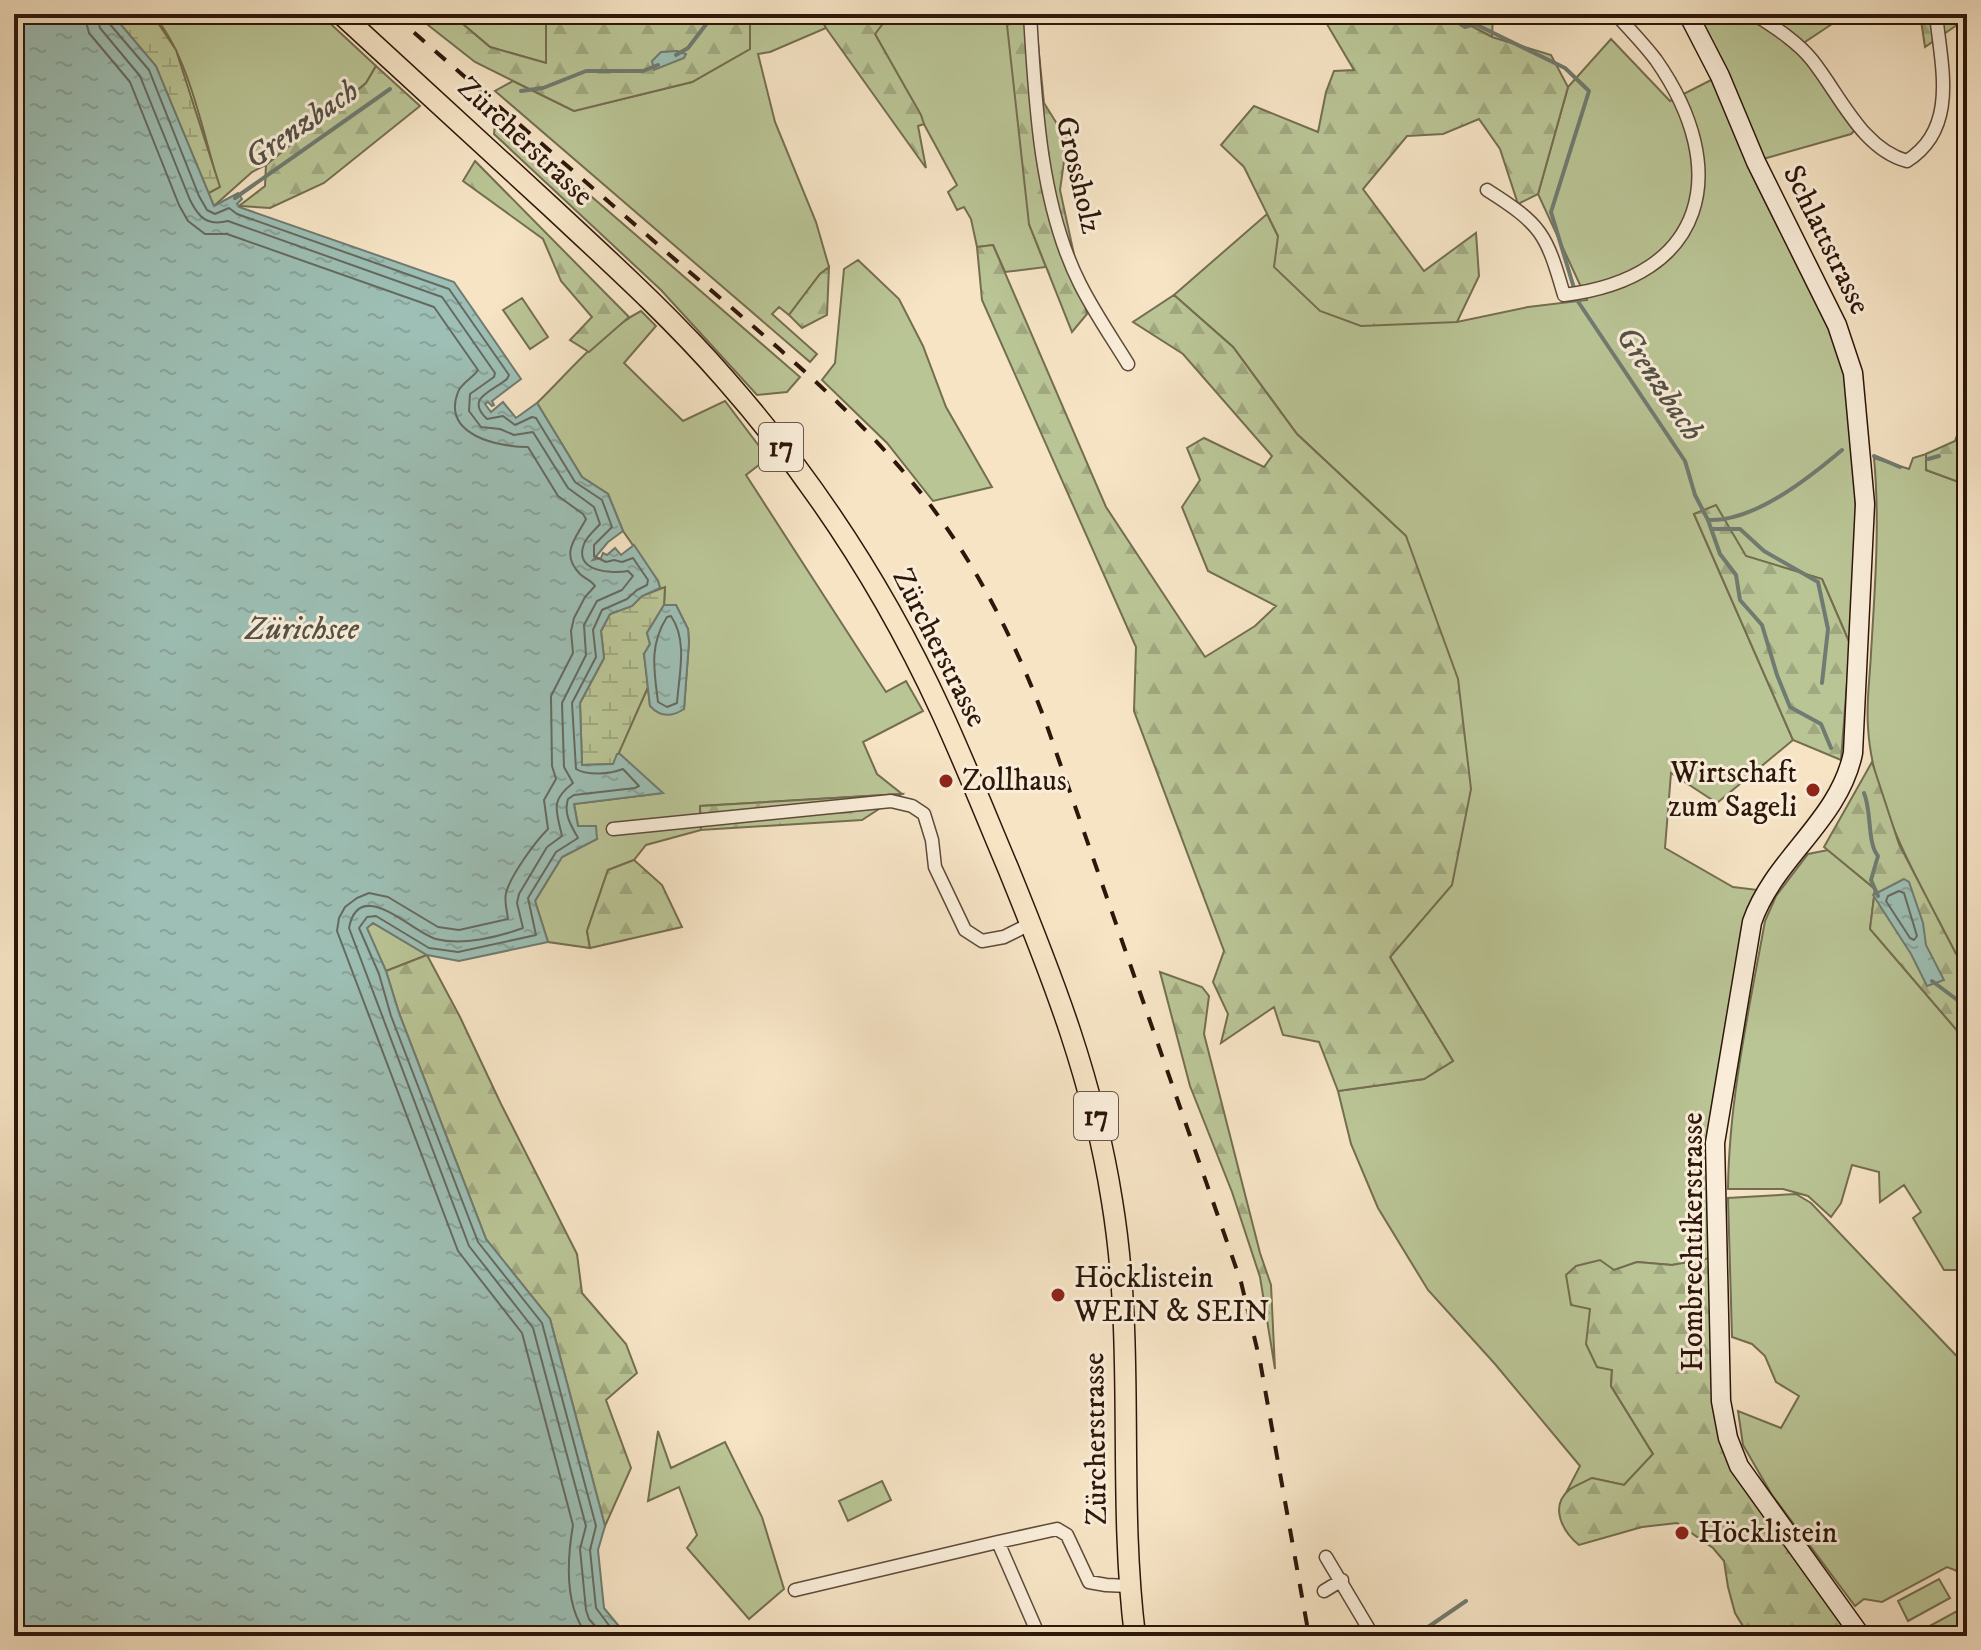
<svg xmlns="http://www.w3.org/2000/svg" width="1981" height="1650" viewBox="0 0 1981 1650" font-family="'IM FELL DW Pica',serif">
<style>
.green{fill:#bac596;stroke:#746e50;stroke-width:2}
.forest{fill:url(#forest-firs);stroke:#746e50;stroke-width:2}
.wetland{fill:url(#wetland-marsh);stroke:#746e50;stroke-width:2}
.water{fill:url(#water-ripples);stroke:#707b71;stroke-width:2}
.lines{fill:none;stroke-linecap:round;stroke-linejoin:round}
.shore{stroke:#656a60;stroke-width:2}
.stream{stroke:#707b71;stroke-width:4}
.street-casing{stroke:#5f4a39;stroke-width:15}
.secondary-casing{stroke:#2d160a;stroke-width:21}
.primary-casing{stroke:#2d160a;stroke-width:23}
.street{stroke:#f9edd9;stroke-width:12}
.secondary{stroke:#f9edd9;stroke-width:18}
.primary{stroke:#f6e4c5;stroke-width:20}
.rail{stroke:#2d160a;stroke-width:4;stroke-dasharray:14 14;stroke-linecap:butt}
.poi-dot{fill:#8f2418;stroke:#f9edd9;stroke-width:3}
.labels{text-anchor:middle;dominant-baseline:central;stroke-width:6;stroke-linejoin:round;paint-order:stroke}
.shield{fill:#f9edd9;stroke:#6a5648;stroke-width:2}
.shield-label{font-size:28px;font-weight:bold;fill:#2d160a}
.street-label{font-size:30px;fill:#2d160a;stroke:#f9edd9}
.poi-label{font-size:30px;fill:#2d160a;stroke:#f9edd9;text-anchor:start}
.water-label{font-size:32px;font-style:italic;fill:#545146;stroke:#f9edd9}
</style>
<defs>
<pattern id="forest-firs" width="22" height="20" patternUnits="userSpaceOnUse" patternTransform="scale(2)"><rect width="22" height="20" fill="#bac596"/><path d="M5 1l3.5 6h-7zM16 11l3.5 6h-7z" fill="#a0a880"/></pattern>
<pattern id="wetland-marsh" width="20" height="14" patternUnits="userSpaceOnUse" patternTransform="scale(2)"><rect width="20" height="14" fill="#bac596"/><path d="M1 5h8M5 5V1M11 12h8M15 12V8" fill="none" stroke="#a0a880"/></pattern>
<pattern id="water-ripples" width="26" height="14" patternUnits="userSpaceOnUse" patternTransform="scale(2)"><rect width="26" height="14" fill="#9dbfb5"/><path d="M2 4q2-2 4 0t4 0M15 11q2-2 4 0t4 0" fill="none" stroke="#88a39a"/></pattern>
</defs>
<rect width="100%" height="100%" fill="#f6e4c5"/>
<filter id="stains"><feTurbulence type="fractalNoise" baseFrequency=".0025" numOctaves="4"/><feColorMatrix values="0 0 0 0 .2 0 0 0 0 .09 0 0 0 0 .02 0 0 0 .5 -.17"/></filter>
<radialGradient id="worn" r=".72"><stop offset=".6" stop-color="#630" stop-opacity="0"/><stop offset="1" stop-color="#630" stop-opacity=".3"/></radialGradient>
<path class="green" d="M152 14H320L376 66 366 83 266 165 252 172 214 206 207 194 219 186C204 137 188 51 152 14Z
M451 14H549L546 19V63L490 47Z
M750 14H819L826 28 770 52 758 54 775 122 816 222 829 267 820 274 789 315 779 307 772 314 817 354 810 362 495 91 513 81 574 111 692 82 750 49Z
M890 14H1033L1029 224 1046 267 1005 272 993 245 977 247 971 219 964 207 957 210 948 192 957 185 875 34Z
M1449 14H1493L1492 37Z
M1688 14H1847L1799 46 1859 126 1851 134 1756 161 1847 349 1856 509 1850 644 1822 579 1745 556 1716 506 1694 514 1793 740 1717 803 1671 773 1665 848 1733 887 1758 890 1746 918 1711 1258 1672 1265 1637 1262 1614 1270 1590 1309 1612 1369 1611 1386 1653 1454 1624 1485 1592 1478 1567 1491 1580 1466 1495 1364 1428 1290 1378 1208 1351 1144 1338 1091 1424 1079 1453 1061 1390 957 1452 884 1406 536 1297 434 1233 347 1174 295 1267 214 1278 236 1457 322 1528 307 1587 300 1538 194 1568 87 1611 39 1670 101 1719 76Z
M496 114 800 377 787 392 757 395 661 290 494 134Z
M858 260 899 299 923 346 946 407 992 487 933 501 887 443 822 380 835 363 844 269Z
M522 298 548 337 530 349 503 310Z
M641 311 656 326 624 363 683 421 725 401 768 458 746 475 886 692 906 681 923 711 863 742 877 774 902 794 700 806 701 830 646 845 634 860 608 870 587 931 590 948 548 942 535 901 562 857 597 839 578 826 574 804 662 793 617 754 648 687 650 706 684 709 689 641 688 629 676 605H664L665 588H660L658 581 623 531 608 494 582 477 537 403C569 372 601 332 641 311Z
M1926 454V470L1967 485V966L1956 954C1921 886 1872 805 1868 727 1866 703 1870 677 1871 653 1875 588 1880 521 1874 458L1909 469 1913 458Z
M1828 850 1875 889 1870 929 1967 1042V1270H1944L1913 1218 1921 1212 1904 1185 1880 1202 1879 1172 1852 1165 1841 1203 1831 1217 1808 1196 1783 1189H1728C1729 1099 1749 1010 1765 921L1776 896 1808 854Z
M373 923 427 955 386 971 366 928Z
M1796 1194 1811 1203 1967 1367V1581L1955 1570 1947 1567 1882 1602 1864 1599 1855 1606 1772 1495 1743 1445 1738 1411 1781 1428 1799 1396 1776 1382 1765 1356 1752 1344 1732 1337 1728 1198Z
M658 1431 671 1468 725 1442 762 1517 784 1589 749 1619 687 1548 697 1535 679 1487 648 1501Z
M882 1481 891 1500 848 1521 839 1501Z
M1939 1579 1950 1598 1908 1621 1898 1601Z
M1957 1611 1967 1630 1956 1636H1916L1915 1634Z"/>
<path class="forest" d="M414 14H451L490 47 546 63V19L549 14H750V49L692 82 574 111 475 62Z
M819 14H890L875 34 921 115 924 124 918 126 926 168 826 28Z
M1035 14 1044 103 1067 140 1060 190 1087 314 1072 332 1029 224 1007 25Z
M1321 14H1449L1492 37 1551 55 1568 87 1538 194 1518 204 1500 149 1479 119 1443 134 1407 136 1363 189 1424 271 1476 233 1479 276 1457 322 1361 326 1320 311 1274 267 1278 236 1244 167 1221 145 1254 106 1318 132 1326 92 1334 71 1354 70Z
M1920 14H1952L1957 25 1925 47Z
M376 66 420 106 324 183 270 208 239 206 265 186 266 165 366 83Z
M475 161 629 317 589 352 570 340 592 317 561 281 543 239 463 181Z
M993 245 1106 507 1205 657 1255 626 1276 606 1208 571 1182 507 1200 480 1187 448 1204 438 1264 467 1272 456 1183 354 1133 322 1174 295 1233 347 1297 434 1406 536 1458 679 1471 789 1452 885 1390 957 1453 1061 1424 1079 1338 1091 1319 1042 1283 1035 1274 1007 1221 1043 1228 1014 1213 982 1224 951 1134 711 1136 647 982 300 977 247Z
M829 267 827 315 802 328 789 315 820 274Z
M1967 407V485L1926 470V454L1955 441Z
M1716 505 1746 556 1822 579 1850 644 1841 760 1793 740 1694 514Z
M1872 762 1899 844 1956 954 1967 966V1042L1870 929 1875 889 1824 847Z
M902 794 862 820 701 830 700 806Z
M634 860 662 885 682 927 590 948 587 931 608 870Z
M427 955 460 1017 501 1104 577 1254 582 1293 626 1344 637 1373 606 1400 631 1468 605 1526 550 1319 486 1239 399 1013 386 971Z
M1160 972 1202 987 1209 996 1204 1034 1260 1253 1271 1285 1275 1369 1260 1277 1232 1192 1190 1086Z
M1711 1258 1718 1419 1852 1636H1749L1735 1613 1728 1587 1724 1561 1713 1548 1677 1523 1642 1527 1579 1545C1563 1532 1549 1507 1569 1490 1575 1485 1585 1482 1592 1478L1624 1485 1653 1454 1611 1386 1612 1370 1597 1367 1586 1344 1590 1309 1571 1305 1566 1275 1576 1266 1600 1260 1614 1270 1637 1262 1672 1265Z"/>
<path class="wetland" d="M100 14H152L176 50 220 187 207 194 214 206Z
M665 587 664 605 647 633 650 644 644 654 648 687 614 764 582 765 580 703 604 658 601 631 610 614 632 606 642 596Z"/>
<path class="water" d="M14 14H112L156 66 214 206 238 193 242 199 237 204 239 207 454 282 521 379 492 401 494 405 492 406 488 402 485 404 491 412 503 402 516 418 537 403 582 477 608 494 623 531 608 542 593 560 601 558 603 553 607 555 615 548 621 555 634 545 658 581 660 588 642 596 632 606 610 614 601 631 604 658 580 703 582 765 613 764 617 754H620L663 793 574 804 578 826H596L597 839 562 857 535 901 548 942 459 961 427 955 373 923 367 928 386 971 399 1013 486 1239 550 1319 605 1526 598 1550 604 1608 627 1636H14Z
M677 51 686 54 684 58 654 70 652 61 661 52Z
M664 605H676L688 629 689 642 684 709C672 717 660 717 650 706L644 654 650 644 647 633Z
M1904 879 1909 882 1923 923 1926 945 1944 980 1927 986 1911 954 1873 895Z"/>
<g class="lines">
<path class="shore" d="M84 14 89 33 130 82 179 205 188 221 205 234H227L434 307 478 370C473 378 462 382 458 392 441 436 500 447 528 447L558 496 583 514 586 519C577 537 559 553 580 574 585 579 591 580 595 586L585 597 574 618 571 631 573 653 551 696 552 766 556 779 544 800 548 829C534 843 511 875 506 893 504 902 507 910 508 919L459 930 438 927 388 897 369 893 357 898 345 907 339 918 337 931 458 1251 522 1333 573 1525C567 1560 564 1607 588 1636
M96 14 100 28 140 76 190 200C199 218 207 226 228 221L442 297 495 373 494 377 470 394 469 411 481 427 500 429 514 435 533 432 568 488 594 507 600 524C595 530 587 536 584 544 573 572 612 574 628 571L633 576 622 590 597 601 584 625 586 655 562 703 564 767 573 783C550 801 556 809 562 836L547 847 519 894 517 903 523 928C498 937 462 946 436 939 413 933 359 875 349 928L469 1246 533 1328 586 1526 580 1549 586 1610 589 1619 604 1636
M106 14 108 22 149 70 199 196 207 210 215 214 229 208 237 214 449 289 509 375 507 379C491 392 465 398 487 419L503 416 515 425 532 417 536 418 575 482 602 500 612 527 594 545V556L606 562 614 560 622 562 633 558 648 580 647 585 637 590 627 599 602 610 593 630 596 657 572 703 576 769C588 776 610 774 623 769L639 786 635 788 574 795 568 799C563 814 572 827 578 838L556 852 528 898 536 935 458 952 429 948 376 916 367 917 359 928 379 974 391 1016 478 1242 542 1323 596 1526 590 1550 596 1608 617 1636
M671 616C688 641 679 674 677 703L667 707 658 702C654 670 649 645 667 617Z
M1899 891 1904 893 1917 936 1914 940 1910 938 1886 901 1888 896Z"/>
<path class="stream" d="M1445 14 1465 27 1475 24 1565 68 1589 91 1551 212 1574 288
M676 55 688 48 714 14
M521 91 543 88 586 71H643L658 65
M235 198 390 89
M1577 300 1685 461 1695 495 1708 520C1754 522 1809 478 1842 450
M1961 446 1967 447
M1874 456 1900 467
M1928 459 1939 456
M1708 520 1720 554 1736 575 1740 600 1762 625 1777 675 1790 707 1821 724 1831 748
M1712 529H1740L1764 551 1818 582 1828 629 1822 683
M1864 793C1872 812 1867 843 1878 856L1871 880 1878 896
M1932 981 1960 1002 1967 1019
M1415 1636 1466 1601"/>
<defs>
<path id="street" d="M1030 14C1035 102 1040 205 1080 284 1094 312 1112 338 1128 364
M1754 14C1774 27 1797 41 1812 60 1840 95 1862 149 1907 161 1959 128 1941 66 1936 14
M1487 190C1542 225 1546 233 1564 295 1707 278 1733 170 1656 60 1644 44 1629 29 1616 14
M613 829 891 801 912 806 924 814 932 840 935 867 965 930 982 941 1004 937 1030 924
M1326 1557 1373 1636
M795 1590 998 1542
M1324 1591 1342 1580
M1039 1636 998 1542 1057 1529 1067 1535 1089 1582 1106 1585 1129 1586"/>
<path id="secondary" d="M1688 14 1720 76 1756 162 1837 325 1853 373 1865 504 1853 753C1839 821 1774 858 1752 922L1715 1143 1721 1401 1728 1438 1739 1466 1861 1636"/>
<path id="primary" d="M341 14C410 78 480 142 550 206 610 262 671 317 725 379 812 478 886 591 941 711 965 763 986 816 1008 868 1054 981 1093 1080 1112 1201 1136 1345 1117 1492 1135 1636"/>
</defs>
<use href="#street" class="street-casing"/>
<use href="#secondary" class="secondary-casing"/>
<use href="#primary" class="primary-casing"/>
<use href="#street" class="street"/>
<use href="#secondary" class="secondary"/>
<use href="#primary" class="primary"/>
<path class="rail" d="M393 14C485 95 578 175 671 256 759 332 853 406 925 498 978 567 1017 645 1047 726L1241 1282 1260 1361 1309 1636"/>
</g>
<g class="poi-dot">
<circle cx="946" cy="781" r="8"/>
<circle cx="1813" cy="790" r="8"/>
<circle cx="1058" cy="1295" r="8"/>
<circle cx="1682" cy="1533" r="8"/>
</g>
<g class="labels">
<g class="shield">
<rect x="759" y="423" width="44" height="48" rx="6"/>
<rect x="1074" y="1092" width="44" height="48" rx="6"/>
</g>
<g class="shield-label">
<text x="781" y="447">17</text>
<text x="1096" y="1116">17</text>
</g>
<g class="street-label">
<text transform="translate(525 142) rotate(43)">Zürcherstrasse</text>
<text transform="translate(1078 175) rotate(77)">Grossholz</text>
<text transform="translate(1826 240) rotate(64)">Schlattstrasse</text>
<text transform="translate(939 648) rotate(63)">Zürcherstrasse</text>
<text transform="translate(1693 1242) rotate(-90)">Hombrechtikerstrasse</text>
<text transform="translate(1096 1439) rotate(-91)">Zürcherstrasse</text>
</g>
<g class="poi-label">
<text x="1797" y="773" text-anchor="end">Wirtschaft<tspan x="1797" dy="34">zum Sageli</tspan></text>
<text x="962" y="781">Zollhaus</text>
<text x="1074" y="1278">Höcklistein<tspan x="1074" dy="34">WEIN &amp; SEIN</tspan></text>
<text x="1698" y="1533">Höcklistein</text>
</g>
<g class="water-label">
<text transform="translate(302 125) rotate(-35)">Grenzbach</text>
<text transform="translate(1659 384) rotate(56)">Grenzbach</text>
<text x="302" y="630">Zürichsee</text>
</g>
</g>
<rect width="1981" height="1650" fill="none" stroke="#f6e4c5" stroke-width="48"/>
<rect x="16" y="16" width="1949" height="1618" fill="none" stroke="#2d160a" stroke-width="4"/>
<rect x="24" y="24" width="1933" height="1602" fill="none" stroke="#2d160a" stroke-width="2"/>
<rect width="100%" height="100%" filter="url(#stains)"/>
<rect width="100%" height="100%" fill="url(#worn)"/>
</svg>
